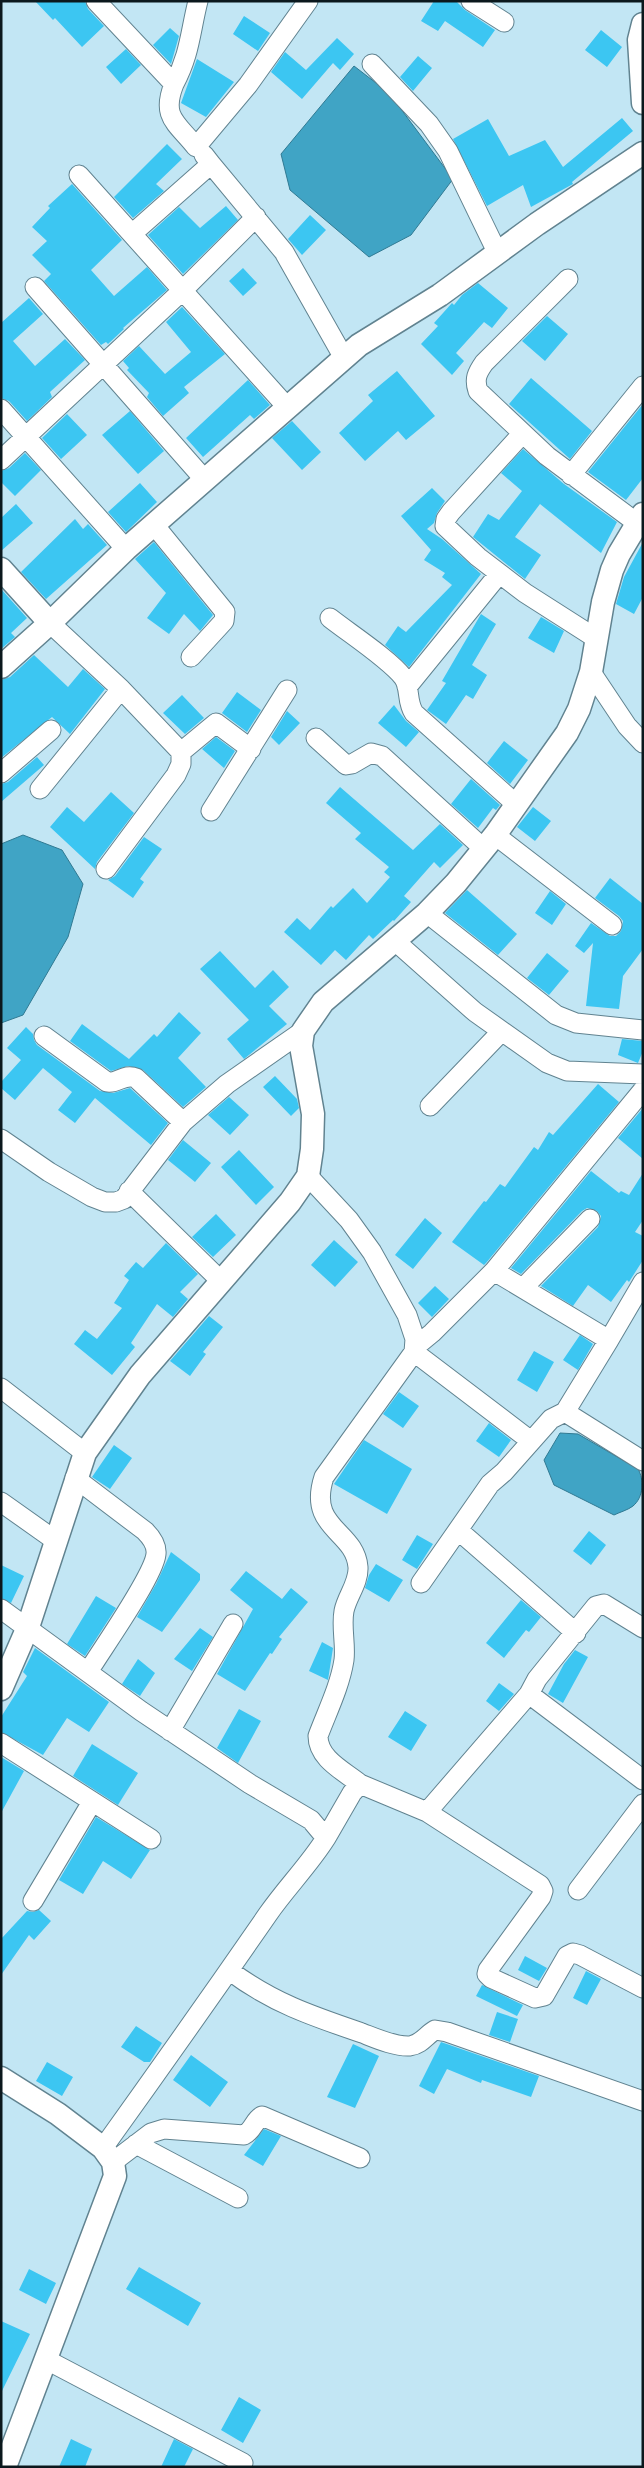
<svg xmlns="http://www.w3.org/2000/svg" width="644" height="2468" viewBox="0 0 644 2468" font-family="Helvetica,sans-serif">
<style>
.water{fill:#40a4c5;stroke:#307a93}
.building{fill:#3cc6f2}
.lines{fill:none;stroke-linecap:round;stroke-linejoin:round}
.minor-casing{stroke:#618390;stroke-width:21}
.tertiary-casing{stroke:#618390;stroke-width:25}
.minor{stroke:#fff;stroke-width:19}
.tertiary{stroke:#fff;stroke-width:22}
</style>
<rect width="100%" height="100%" fill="#c2e6f4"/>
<path class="water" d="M354 66 389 93 453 179 411 235 369 257 290 190 281 154Z
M23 835 62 850 83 884 68 937 23 1015 1 1023V844Z
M560 1433 578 1434 638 1469C644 1479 644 1497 633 1506 628 1510 620 1512 614 1515L554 1485 544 1460Z"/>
<path class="building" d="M35 1H85L88 9 104 26 82 47 55 18 53 20Z
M434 1H456L465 10 495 30 483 47 445 21 438 31 421 21Z
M244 16 270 33 258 51 233 34Z
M170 28 179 36 171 64 153 45Z
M601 30 622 47 607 67 585 50Z
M337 38 354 54 340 70 333 63 302 99 271 72 285 52 306 70Z
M126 49 141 65 121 84 106 67Z
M418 56 432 68 413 91 400 77Z
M197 59 234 82 206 117 181 103Z
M622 118 633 131 572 182 573 184 531 207 523 185 487 206 453 139 488 119 509 156 545 140 563 167Z
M167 144 182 159 156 184 164 191 133 218 114 197Z
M72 184 122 240 91 270 114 296 147 267 167 290 123 328 124 329 108 344 106 342 101 345 44 281 51 274 32 255 47 241 32 227 50 208 48 206Z
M226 206 238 220 183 274 148 235 179 207 200 228Z
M310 215 326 230 302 255 288 239Z
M243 268 257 283 243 296 229 281Z
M478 283 508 308 492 328 484 322 456 353 464 361 452 375 421 344 438 326 434 323 452 303 454 305 462 295Z
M29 298 43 314 13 341 35 366 65 339 85 360 50 392 52 397 27 421 9 401 1 398V323Z
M182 307 225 354 184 387 189 393 163 416 147 397 149 393 127 370 129 368 123 361 139 346 165 374 191 352 166 322Z
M547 316 568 334 545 361 522 341Z
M397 371 435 416 406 440 398 431 365 461 339 433 373 401 368 395Z
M531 378 592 431 570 459 509 404Z
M248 380 270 405 254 419 250 415 203 457 186 438Z
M643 404V478L626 500 588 472Z
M130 411 164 451 138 474 102 435Z
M67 414 87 435 61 459 42 438Z
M292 421 321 452 302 470 272 438Z
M523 449 564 484 617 522 601 553 540 504 515 537 541 555 525 579 473 537 488 514 499 520 522 491 501 473Z
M25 453 41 470 15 496 1 482V471L9 468Z
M140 483 157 502 126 532 108 512Z
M432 488 445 501 437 513 434 523 427 529 442 539 481 574 409 667 385 645 398 626 406 632 452 585 442 577 445 573 424 560 431 550 401 516Z
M16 504 33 523 1 551V518Z
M75 519 83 529 88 524 107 545 46 599 21 572Z
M154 542 213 615 200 631 184 614 169 634 147 618 166 593 135 559Z
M643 542V597L634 614 616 604 624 577Z
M2 590 27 618 11 633 15 637 1 649Z
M481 614 496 624 472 665 487 675 473 699 466 695 446 724 427 710 446 683 442 681Z
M541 617 564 631 554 653 528 638Z
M34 655 68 687 83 669 105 689 70 734 52 717 1 758V680L10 677Z
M237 692 261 710 247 732 222 713Z
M182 695 204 718 185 734 163 713Z
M394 705 406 721 419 732 406 747 378 723Z
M287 711 300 723 279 745 271 737Z
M216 737 235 751 224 768 202 749Z
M504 741 528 760 510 784 487 763Z
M37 757 44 765 1 802V784L8 782Z
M471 779 500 805 496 810 493 808 478 828 451 804Z
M340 787 413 850 440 824 463 845 440 868 434 862 404 896 411 902 394 921 393 920 373 939 369 935 346 960 335 950 321 965 284 932 297 918 310 930 331 906 333 908 353 888 367 903 390 877 384 872 389 867 355 839 361 833 326 803Z
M111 792 134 813 97 862 95 869 50 827 67 807 84 822Z
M533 807 551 821 535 841 517 827Z
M144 837 162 849 140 879 144 882 133 898 108 880 115 876Z
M610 878 643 904V949L623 976 619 1009 586 1006 593 943 584 953 575 946 591 923 610 936H616L621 931 623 921 619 916 595 898Z
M467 890 517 934 498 955 445 913Z
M550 891 566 904 552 925 535 913Z
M220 951 255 988 273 970 289 987 269 1006 287 1024 244 1059 227 1039 249 1020 200 969Z
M547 953 569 971 549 995 527 978Z
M179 1012 201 1033 178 1058 206 1087 183 1107 143 1070 128 1066 111 1071 70 1041 82 1024 129 1059 154 1034 157 1037Z
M26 1027 33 1034 34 1040 37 1045 100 1091 113 1093 130 1088 168 1123 151 1145 95 1098 75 1123 58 1110 72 1092 43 1068 15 1100 1 1088V1082L21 1060 7 1048Z
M622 1039 643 1041V1051L638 1063 618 1055Z
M275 1076 297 1099 299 1108 291 1116 263 1087Z
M598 1084 619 1102 486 1263 484 1265 452 1242 484 1201 486 1202 500 1184 505 1187 534 1147 538 1150 549 1132 553 1135Z
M229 1097 249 1115 230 1135 208 1115Z
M643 1108V1159L618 1138Z
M183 1140 211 1163 195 1182 168 1160Z
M239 1150 274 1187 256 1205 221 1167Z
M591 1171 619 1193 621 1191 629 1195 643 1173V1220L635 1232 643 1236V1260L629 1282 627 1280 611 1302 588 1285 573 1306 541 1286 598 1227 601 1216 597 1211 587 1208 582 1211 521 1274 511 1268Z
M216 1214 236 1235 213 1257 192 1237Z
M425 1218 442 1233 413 1269 395 1255Z
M334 1240 358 1262 335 1287 311 1265Z
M166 1243 198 1274 180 1292 188 1299 173 1317 157 1304 131 1343 135 1347 112 1375 74 1344 85 1330 97 1339 122 1308 114 1303 129 1280 124 1276 136 1262 143 1268Z
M435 1286 449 1299 432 1317 418 1303Z
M209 1316 223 1327 203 1352 206 1354 190 1376 170 1361Z
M580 1335 593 1344 578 1370 563 1360Z
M534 1351 554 1362 537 1392 517 1380Z
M399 1392 419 1406 403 1428 383 1414Z
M489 1423 511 1440 499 1457 476 1441Z
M364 1440 412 1469 387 1514 334 1484Z
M114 1445 132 1458 110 1489 92 1477Z
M589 1531 606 1545 591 1565 573 1551Z
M417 1535 433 1544 417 1569 402 1560Z
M171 1552 200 1574V1580L162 1632 137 1617 156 1584Z
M376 1564 403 1580 389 1602 365 1588 369 1575Z
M1 1565 24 1576 11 1603 1 1598Z
M246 1571 282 1599 291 1588 308 1602 279 1637 282 1639 272 1654 270 1653 245 1691 217 1674 253 1609 230 1590Z
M96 1596 116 1608 85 1656 67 1644Z
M521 1600 541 1617 529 1632 526 1630 504 1658 486 1643Z
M200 1628 213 1637 192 1671 174 1659Z
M322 1642 333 1648 328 1680 309 1671Z
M35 1648 109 1702 89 1732 67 1718 43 1755 1 1732V1717L27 1676 23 1672Z
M575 1650 588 1657 563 1703 548 1694 564 1664Z
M138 1659 155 1673 140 1696 122 1684Z
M499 1683 514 1694 499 1711 486 1701Z
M239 1709 261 1721 238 1763 217 1748Z
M405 1711 427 1725 411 1751 388 1737Z
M92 1744 138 1773 118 1805 73 1776Z
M1 1757 24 1771 1 1813Z
M96 1817 150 1850 131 1879 103 1861 83 1894 59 1880Z
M39 1910 51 1921 34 1940 29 1935 1 1975V1939L27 1911 33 1912Z
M525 1956 547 1968 539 1981 518 1970Z
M586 1971 601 1979 587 2005 573 1998Z
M482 1985 523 2005 517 2016 476 1996Z
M497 2012 518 2019 510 2042 489 2035Z
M136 2026 162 2043 150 2062H144L121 2047Z
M441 2042 539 2076 531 2097 482 2080 481 2083 447 2069 434 2094 419 2086Z
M353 2044 379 2056 355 2108 327 2097Z
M191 2055 228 2082 210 2107 173 2080Z
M47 2062 73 2077 62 2096 36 2081Z
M264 2129 281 2136 263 2166 244 2155Z
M139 2267 201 2303 188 2326 126 2289Z
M29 2269 56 2283 46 2304 19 2290Z
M1 2321 30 2334 1 2393Z
M239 2397 261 2410 243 2443 221 2430Z
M71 2439 92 2449 85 2467H59Z
M174 2439 193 2449 184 2467H161Z"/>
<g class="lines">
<defs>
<path id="minor" d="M96 1 174 84C161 117 176 122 196 147L248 85 308 1
M471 1 504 22
M372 64 429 124 448 151 497 252
M174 84C190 54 190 33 198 1
M211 164 284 252 344 358
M79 175 287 407
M133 233 211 164 204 155
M568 279 484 363C477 373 474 379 478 391L547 456 637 523
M35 287 204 479
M1 409 126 549
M522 434 451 512 446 519 445 526 478 557 525 593 597 639
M1 460 183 290 256 217
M571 475 643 386
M155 526 225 612 224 621 191 657
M330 618C349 633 389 659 403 677 411 687 406 701 414 713L517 805
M50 623 121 689 181 752V764L176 775 106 869
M591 672 627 726 643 743
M407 687 499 574
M316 738 346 765 352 764 371 753 382 756 484 849
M181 752 216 723 251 749
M1 773 51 730
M40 789 121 689
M211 811 287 690
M495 835 612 925
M427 913 556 1015 576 1023 643 1030
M395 941 475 1012 547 1063 567 1071 643 1074
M44 1036 107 1082C118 1084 124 1073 136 1078L183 1122
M430 1106 502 1031
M1 1139 49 1172 92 1197 105 1202H116L124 1199 183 1122 227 1084 303 1031
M308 1176 349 1220 372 1252 407 1315 415 1339 414 1352 324 1477C307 1529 355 1530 358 1567 359 1583 347 1596 344 1611 341 1627 346 1644 344 1660 340 1686 327 1712 318 1736 318 1759 344 1771 360 1784
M129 1191 220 1280
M494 1271 643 1090
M523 1288 590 1219
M415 1347 432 1333 494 1271 609 1340 643 1282
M414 1352 531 1441
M1 1388 85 1453
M565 1412 643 1461
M75 1478 145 1531C152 1538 157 1545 156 1554 154 1576 102 1649 88 1672
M1 1502 56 1541
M458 1530 576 1633
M421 1583 490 1484 504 1472 551 1419 565 1412 609 1340
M1 1609 141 1711 250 1784 311 1820 326 1838C309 1865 286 1888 268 1914 214 1992 159 2070 103 2148
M643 1628 604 1604 596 1606 537 1679 529 1694 643 1780
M170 1731 233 1624
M1 1743 151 1839
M427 1812 529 1694
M326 1838 352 1793 360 1784 427 1812 540 1885 543 1891 541 1897 488 1970 487 1974 491 1978 535 1998 544 1996 567 1956 573 1953 580 1955 643 1988
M578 1890 643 1804
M33 1901 92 1802
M230 1971C273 2003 312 2016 362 2033 375 2038 395 2047 410 2046 422 2044 426 2035 435 2030L447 2032 643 2101
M136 2144 238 2198
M113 2162 151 2133 164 2129 244 2135C253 2131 254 2120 262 2116L360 2158
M45 2359 243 2463"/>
<path id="tertiary" d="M643 24 639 40 643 103
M1 569 50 623 126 549 359 345 440 295 537 224 643 153
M1 667 50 623
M1 1689 28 1627 85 1453 140 1375 290 1202 308 1176 312 1149 313 1114 301 1046 303 1031 323 1002 427 913 456 883 495 835 567 733 579 709 591 672 603 602 612 570 619 554 643 514
M1 2078 58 2114 103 2148 113 2162 115 2176 5 2467"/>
</defs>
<use href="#minor" class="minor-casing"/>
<use href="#tertiary" class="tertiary-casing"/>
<use href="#minor" class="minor"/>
<use href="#tertiary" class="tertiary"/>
</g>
<rect width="644" height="2468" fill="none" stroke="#0b181d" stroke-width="5"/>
</svg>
